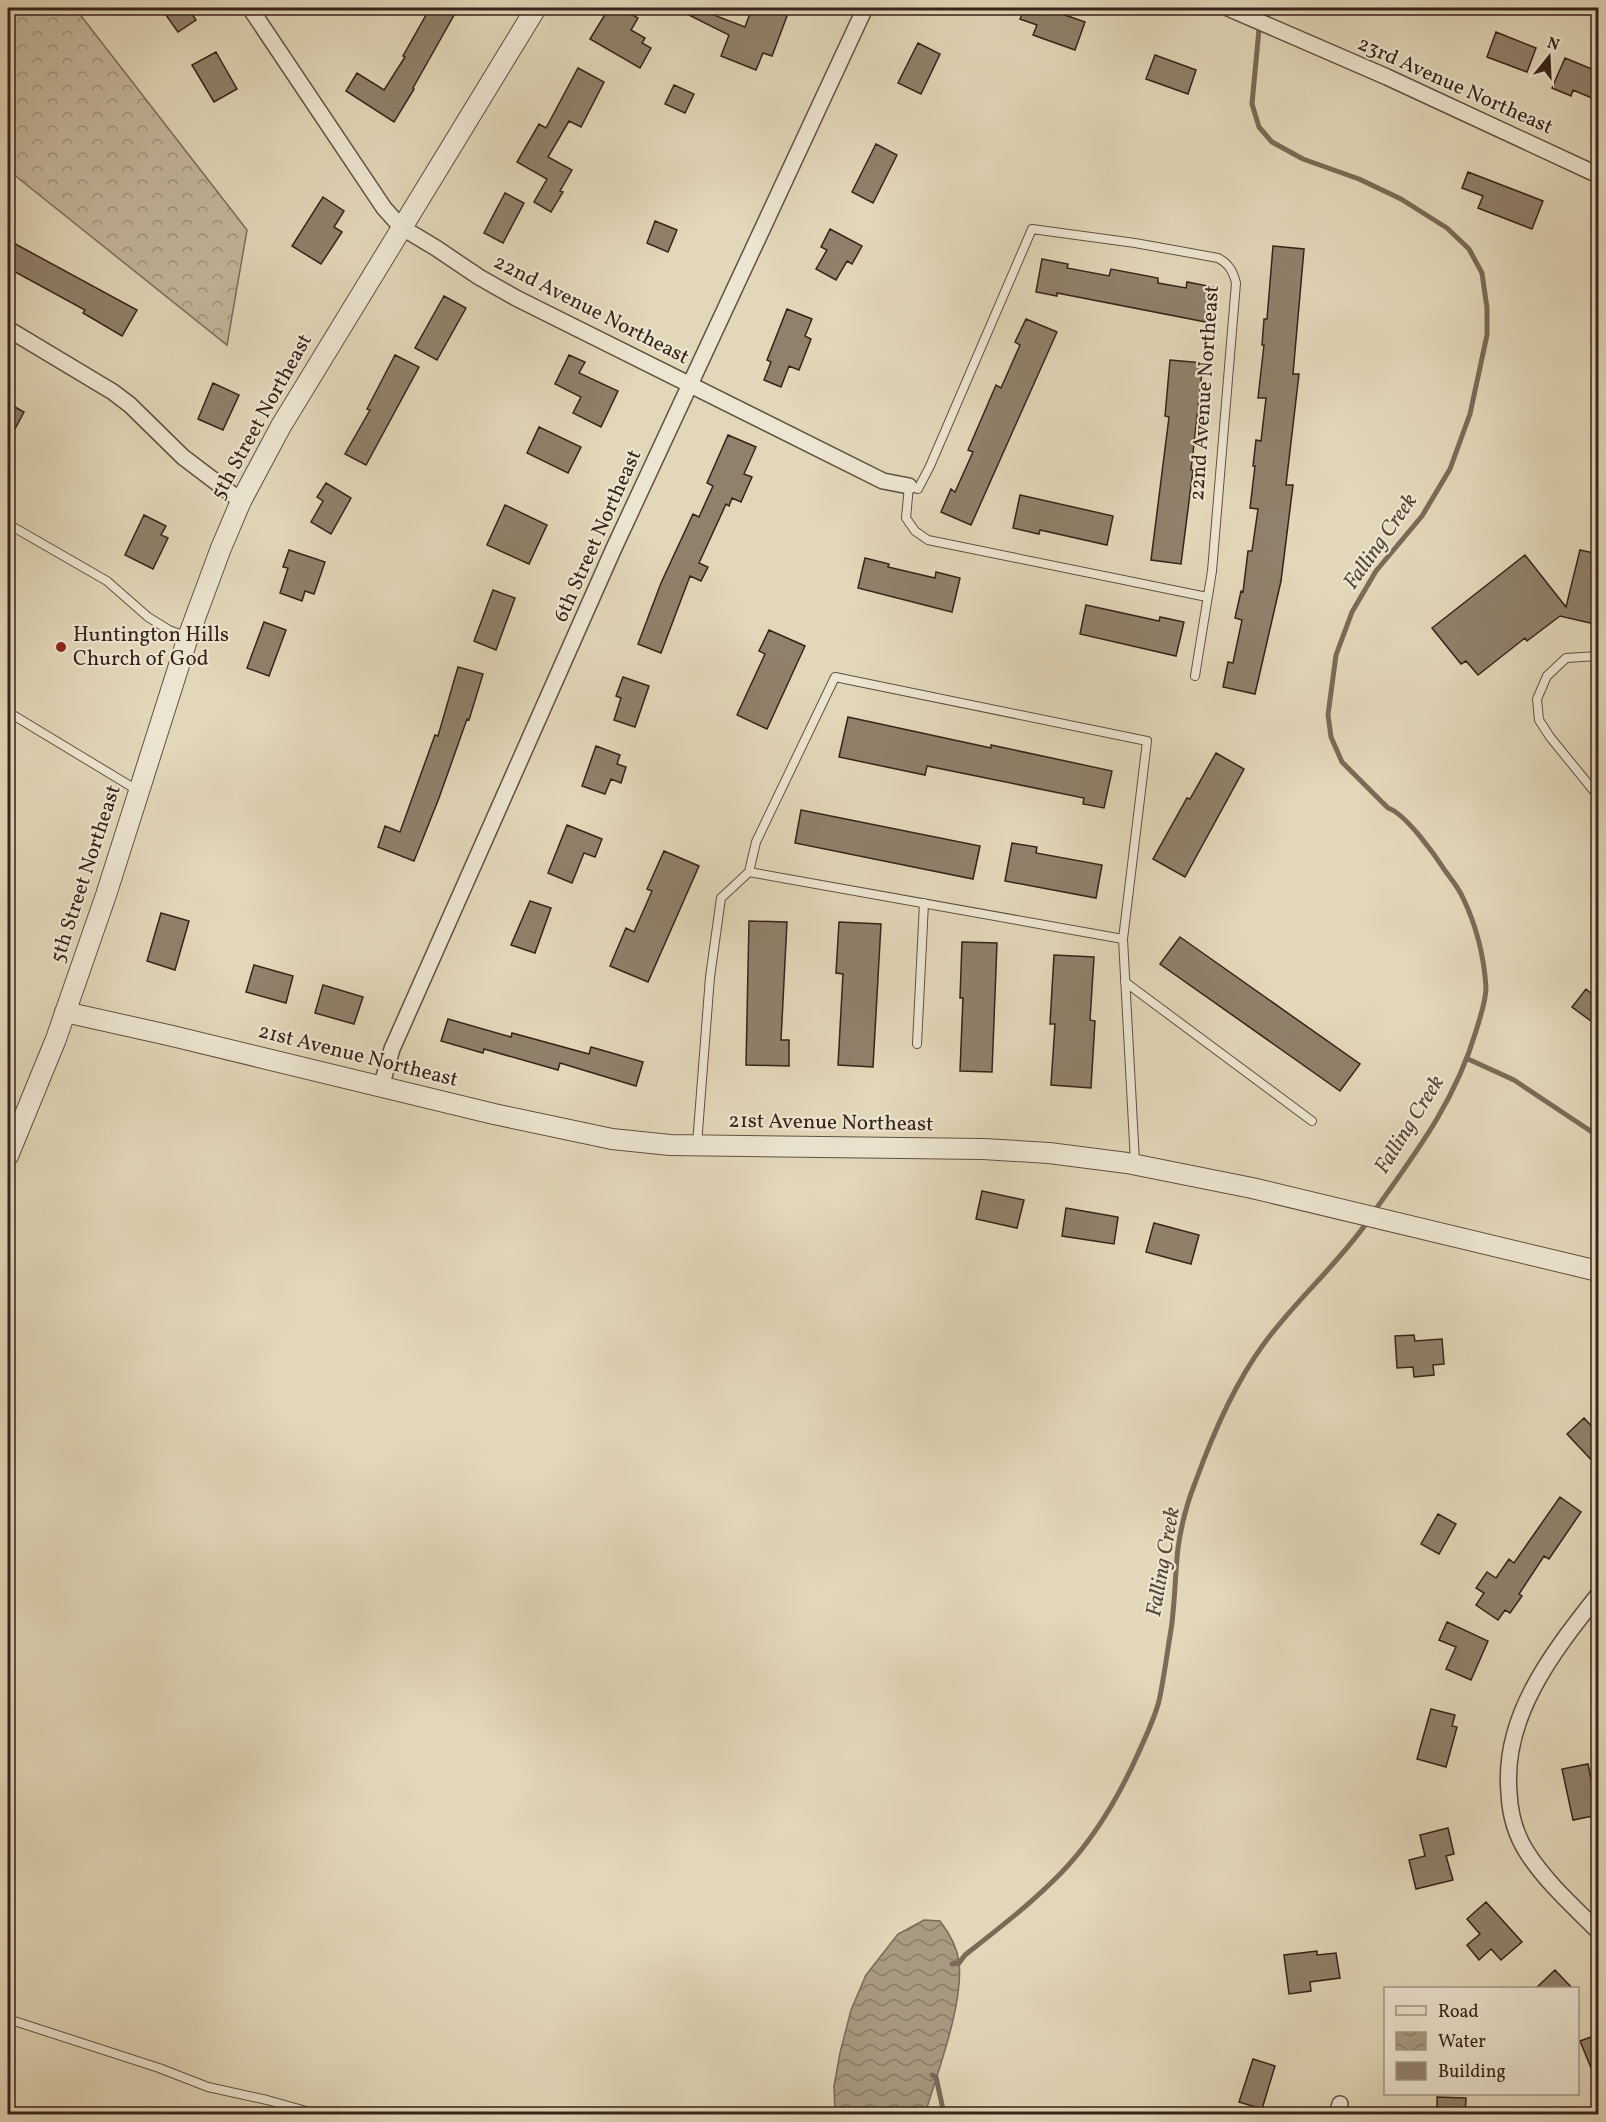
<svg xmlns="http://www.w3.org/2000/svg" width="1606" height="2122" viewBox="0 0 1606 2122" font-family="Vollkorn,serif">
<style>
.forest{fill:url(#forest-crowns);stroke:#7e6e5c;stroke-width:1.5}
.water{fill:url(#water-waves);stroke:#7b6a58;stroke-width:1.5}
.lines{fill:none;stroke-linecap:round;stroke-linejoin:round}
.stream{stroke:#7b6a58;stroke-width:5}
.building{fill:#90816c;stroke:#37231a;stroke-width:1.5}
.service-casing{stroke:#625042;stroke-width:10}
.minor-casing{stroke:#625042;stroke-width:18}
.tertiary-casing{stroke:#625042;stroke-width:22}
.service{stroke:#ece5d1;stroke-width:8}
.minor{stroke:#ece5d1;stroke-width:15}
.tertiary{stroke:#ece5d1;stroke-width:20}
.poi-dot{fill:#8f2418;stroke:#ece5d1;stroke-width:2}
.labels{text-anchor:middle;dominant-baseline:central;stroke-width:4.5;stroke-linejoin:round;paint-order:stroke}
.street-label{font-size:21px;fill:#37231a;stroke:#ece5d1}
.poi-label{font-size:21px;fill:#37231a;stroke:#ece5d1;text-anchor:start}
.water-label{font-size:22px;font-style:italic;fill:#594739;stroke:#ece5d1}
</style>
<defs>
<pattern id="forest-crowns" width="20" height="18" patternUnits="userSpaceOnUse" patternTransform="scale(1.5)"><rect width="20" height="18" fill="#c5b89d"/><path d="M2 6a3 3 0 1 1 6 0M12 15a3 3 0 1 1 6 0" fill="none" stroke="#a1957f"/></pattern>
<pattern id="water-waves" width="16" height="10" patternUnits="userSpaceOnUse" patternTransform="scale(1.5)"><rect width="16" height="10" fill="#a89a82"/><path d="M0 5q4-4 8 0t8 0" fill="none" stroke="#8a7d6a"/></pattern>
</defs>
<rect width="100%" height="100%" fill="#e2d7b8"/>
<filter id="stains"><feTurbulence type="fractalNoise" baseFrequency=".00333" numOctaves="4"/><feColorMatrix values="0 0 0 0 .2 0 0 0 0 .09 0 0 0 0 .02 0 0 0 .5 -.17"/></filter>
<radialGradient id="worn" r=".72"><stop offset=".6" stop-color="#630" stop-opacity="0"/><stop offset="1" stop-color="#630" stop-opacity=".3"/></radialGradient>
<path class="forest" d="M8 8H75L247 230 227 345 8 170Z"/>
<path class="water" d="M924 1920 940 1921C950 1934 957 1946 959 1962 964 2003 937 2074 925 2114H835L834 2086 840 2053 851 2010 866 1975 898 1934Z"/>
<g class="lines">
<path class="stream" d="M1263 8 1259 29 1252 104 1259 127 1272 142 1303 159 1359 179 1401 199 1447 228 1469 249 1482 273 1487 308V335L1470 414 1450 469 1422 516 1376 571 1352 612 1336 655 1328 715 1331 737 1342 762 1388 808C1406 814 1435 855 1446 872 1452 880 1459 889 1463 898 1476 925 1484 957 1486 987 1486 1002 1480 1017 1476 1031 1455 1102 1415 1154 1373 1213
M1468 1059 1514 1080 1598 1136
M952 1964 959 1963 965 1955C998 1929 1032 1903 1061 1873 1094 1839 1118 1798 1137 1756 1145 1738 1154 1720 1159 1701 1164 1678 1167 1653 1171 1630 1175 1603 1175 1575 1178 1548 1181 1527 1187 1503 1195 1483 1212 1436 1233 1386 1263 1345 1295 1301 1337 1265 1368 1221
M932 2075 936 2077 944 2114"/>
</g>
<path class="building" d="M161 8H188L196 20 178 32Z
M430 8H458L413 88 414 89 394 122 346 91 357 73 384 90 405 57 403 56Z
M609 8H620L638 18 631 30 645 38 642 43 651 48 640 68 590 39Z
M675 8H715L711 14 745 27 752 8H790L772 56 763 53 756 70 721 56 729 35Z
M1025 8H1045L1085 22 1075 50 1033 35 1037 25 1020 19Z
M1496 32 1536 48 1527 72 1487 57Z
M918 43 940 54 921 94 898 83Z
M216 52 237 89 214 102 192 65Z
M1155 55 1196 70 1188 94 1146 79Z
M1565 58 1599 72V101L1573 90 1571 96 1552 88Z
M578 68 604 82 581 127 569 121 548 157 572 170 560 191 563 192 551 212 534 202 547 179 517 162 539 124 546 128Z
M674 85 694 94 685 113 665 104Z
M876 144 897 155 873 203 852 192Z
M1468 172 1543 201 1532 229 1478 208 1483 196 1462 188Z
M505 193 524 203 503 243 484 233Z
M323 197 344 211 334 227 342 232 321 264 292 246Z
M655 221 677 230 668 252 647 243Z
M830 229 862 246 852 264 847 261 836 280 816 269 827 250 821 247Z
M8 240 137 310 122 336 83 313 85 310 8 268Z
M1273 246 1304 249 1293 374H1299L1286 485H1293L1281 581 1255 694 1223 687 1228 662 1233 663 1242 620 1235 618 1241 591 1243 592 1248 551H1252L1258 509 1250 508 1255 466H1253L1256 440 1261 441 1266 398H1258L1264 345H1262L1264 319H1267Z
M1042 259 1068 264 1067 268 1109 276 1111 269 1158 278V283L1186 288 1187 282 1213 287 1206 322 1057 293V296L1036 292Z
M444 296 466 308 437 360 415 348Z
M787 309 812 319 805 336 811 339 799 370 789 366 781 387 764 380 771 362 767 360Z
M1026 319 1057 332 971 525 941 512 951 489 955 492 973 452 968 450 996 385 1001 388 1020 345 1015 342Z
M395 355 419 367 366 465 345 454 370 410 367 409Z
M569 355 585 362 579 373 618 391 601 427 573 413 581 397 555 384Z
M1170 360 1203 363 1191 470H1193L1181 564 1151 560 1169 417 1165 416Z
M213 383 239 395 223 430 198 419Z
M8 403 24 412 8 442Z
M539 427 581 447 568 473 527 453Z
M728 435 756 447 744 474 752 477 741 502 732 498 729 506 726 504 699 563 708 567 701 581 690 576 661 653 638 644 661 583 693 514 699 517 713 486 707 483Z
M326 483 351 498 331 534 311 522 323 501 317 497Z
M1020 495 1113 516 1107 545 1040 530 1039 534 1013 528Z
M505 505 547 525 529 564 487 545Z
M144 515 166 526 161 535 168 538 153 569 125 555Z
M289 550 325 562 314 594 305 591 302 601 280 593 288 568 283 567Z
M1580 550 1599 554V625L1560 616 1527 641 1525 638 1478 675 1466 661 1461 664 1432 628 1525 555 1566 607Z
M865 558 889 564 888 567 935 578 936 572 960 578 952 612 858 588Z
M493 590 515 598 496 650 474 641Z
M1086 605 1159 621 1160 617 1184 622 1176 656 1080 634Z
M264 622 286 630 269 676 247 668Z
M769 630 805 646 767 729 737 715 765 654 759 651Z
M458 667 483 674 469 720 467 719 439 798 414 861 378 847 385 826 400 832 435 735 438 736Z
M623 677 649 686 635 727 614 720 621 698 616 696Z
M848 717 991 748V745L1112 771 1104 808 1083 804 1084 798 927 766 925 775 839 757Z
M596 746 620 755 617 764 626 767 621 783 611 779 605 794 582 786Z
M1216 753 1244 769 1185 877 1153 859 1187 798 1190 799Z
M801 810 980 846 973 879 795 843Z
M567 825 602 839 595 857 584 853 572 883 548 873Z
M1012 843 1037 847 1036 853 1102 865 1096 898 1005 881Z
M664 851 699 866 648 982 610 966 626 928 634 932 652 891 647 889Z
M530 901 551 908 535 953 511 945Z
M161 913 189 921 175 970 147 961Z
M749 921 787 922 781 1040H789V1066L746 1065Z
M839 922 881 924 873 1067 838 1065 843 974 836 973Z
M1180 937 1360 1064 1340 1091 1160 964Z
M962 942 997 943 992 1072 960 1071 963 998H960Z
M1054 955 1094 957 1090 1020 1095 1021 1091 1088 1051 1085 1055 1024H1050Z
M254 965 293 976 286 1003 246 992Z
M323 985 363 997 354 1024 315 1013Z
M1586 989 1599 1000V1027L1572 1007Z
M448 1019 511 1037 512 1033 589 1054 591 1047 643 1062 636 1086 560 1063 558 1070 484 1049 483 1053 441 1041Z
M982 1191 1024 1200 1017 1228 976 1219Z
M1066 1208 1118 1217 1114 1244 1062 1236Z
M1154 1223 1199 1235 1191 1264 1146 1252Z
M1414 1335 1415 1341 1442 1339 1444 1364 1433 1365 1434 1375 1414 1377 1413 1367 1397 1368 1395 1336Z
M1584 1418 1599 1434V1468L1567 1434Z
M1560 1497 1581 1512 1549 1559 1544 1556 1519 1594 1522 1596 1510 1613 1505 1610 1498 1620 1476 1605 1484 1593 1476 1588 1487 1572 1496 1578 1509 1559 1514 1563Z
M1438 1514 1456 1524 1439 1554 1421 1544Z
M1447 1622 1488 1641 1471 1680 1446 1669 1456 1647 1439 1640Z
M1431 1709 1455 1715 1452 1726 1457 1727 1446 1767 1417 1759Z
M1588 1764 1598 1815 1573 1820 1562 1769Z
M1448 1828 1454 1854 1446 1856 1453 1880 1416 1889 1409 1860 1425 1856 1420 1835Z
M1486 1902 1522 1942 1501 1960 1491 1949 1479 1960 1467 1945 1480 1934 1467 1919Z
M1317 1951V1955L1336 1953 1340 1978 1310 1982 1311 1991 1289 1994 1284 1955Z
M1555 1970 1573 1989H1535Z
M1599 2034V2085H1598L1580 2041Z
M1253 2059 1275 2066 1262 2109 1239 2102Z
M1437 2097 1466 2098 1465 2115H1437Z"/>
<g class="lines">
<defs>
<path id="service" d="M8 524 107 581 148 617 169 630 188 637
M1598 656 1566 658 1547 676 1537 699 1539 720 1550 737 1598 796
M1195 676 1212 571 1236 283C1233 271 1229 264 1218 258L1135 243 1032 229 930 466 918 489 909 486 906 518 915 531 928 540 1207 597
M8 712 137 790
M749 872 756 842 835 677 1147 741 1123 939
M1125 982 1312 1121
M917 1044 924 903
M697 1144 710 977 721 898 749 872 1123 939 1135 1162
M8 2019 159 2068 208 2087 267 2100 317 2114"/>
<path id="minor" d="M250 8 384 208 401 227 436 248 479 277 516 298 883 481 909 486
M1228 8 1387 77 1598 175
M8 329 113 392 130 405 183 457 241 501
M381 1087 392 1049 614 548 865 8
M1598 1595C1553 1652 1502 1716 1509 1793 1510 1814 1516 1836 1528 1854 1547 1883 1574 1907 1598 1931
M1337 2114 1340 2104"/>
<path id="tertiary" d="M65 1012 168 1035 494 1114 612 1139 670 1145 983 1149 1049 1153 1127 1163 1252 1188 1598 1271
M8 1156 56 1039 106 895 188 637 221 548 241 501 281 426 536 8"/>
</defs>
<use href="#service" class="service-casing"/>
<use href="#minor" class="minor-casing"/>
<use href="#tertiary" class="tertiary-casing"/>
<use href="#service" class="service"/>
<use href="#minor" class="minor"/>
<use href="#tertiary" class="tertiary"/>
</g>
<circle class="poi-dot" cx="61" cy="647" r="6"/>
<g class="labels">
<g class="street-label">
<text transform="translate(1455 86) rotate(24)">23rd Avenue Northeast</text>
<text transform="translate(591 310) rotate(27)">22nd Avenue Northeast</text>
<text transform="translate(1205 393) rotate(-86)">22nd Avenue Northeast</text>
<text transform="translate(262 417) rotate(-61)">5th Street Northeast</text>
<text transform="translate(598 536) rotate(-66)">6th Street Northeast</text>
<text transform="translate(86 874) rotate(-72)">5th Street Northeast</text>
<text transform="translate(358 1056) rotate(14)">21st Avenue Northeast</text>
<text transform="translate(831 1123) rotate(1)">21st Avenue Northeast</text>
</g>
<g class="poi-label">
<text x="73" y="635">Huntington Hills<tspan x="73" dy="24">Church of God</tspan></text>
</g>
<g class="water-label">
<text transform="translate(1381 542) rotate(-55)">Falling Creek</text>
<text transform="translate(1410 1125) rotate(-58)">Falling Creek</text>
<text transform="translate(1164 1562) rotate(-80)">Falling Creek</text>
</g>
</g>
<rect width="1606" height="2122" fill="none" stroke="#e2d7b8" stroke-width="30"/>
<rect x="9" y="9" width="1588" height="2104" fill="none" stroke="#37231a" stroke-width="3"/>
<rect x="15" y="15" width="1576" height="2092" fill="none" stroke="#37231a" stroke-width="1.5"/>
<rect x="1384" y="1987" width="195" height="108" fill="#ece5d1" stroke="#a49788" stroke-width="1.5"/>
<rect x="1396" y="2006" width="30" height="9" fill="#ece5d1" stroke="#a49788" stroke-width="1.5"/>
<text x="1438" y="2017" font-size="18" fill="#37231a">Road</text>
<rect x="1396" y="2032" width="30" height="18" fill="url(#water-waves)" stroke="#a49788" stroke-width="1.5"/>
<text x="1438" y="2047" font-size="18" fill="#37231a">Water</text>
<rect x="1396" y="2062" width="30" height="18" fill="#90816c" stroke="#a49788" stroke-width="1.5"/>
<text x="1438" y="2077" font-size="18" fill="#37231a">Building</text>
<g transform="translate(1549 57) rotate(18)" stroke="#ece5d1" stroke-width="4.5" paint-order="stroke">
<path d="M0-4.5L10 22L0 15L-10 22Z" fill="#37231a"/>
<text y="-9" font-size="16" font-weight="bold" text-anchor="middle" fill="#37231a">N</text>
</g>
<rect width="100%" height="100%" filter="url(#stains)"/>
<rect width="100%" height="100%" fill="url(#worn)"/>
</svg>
